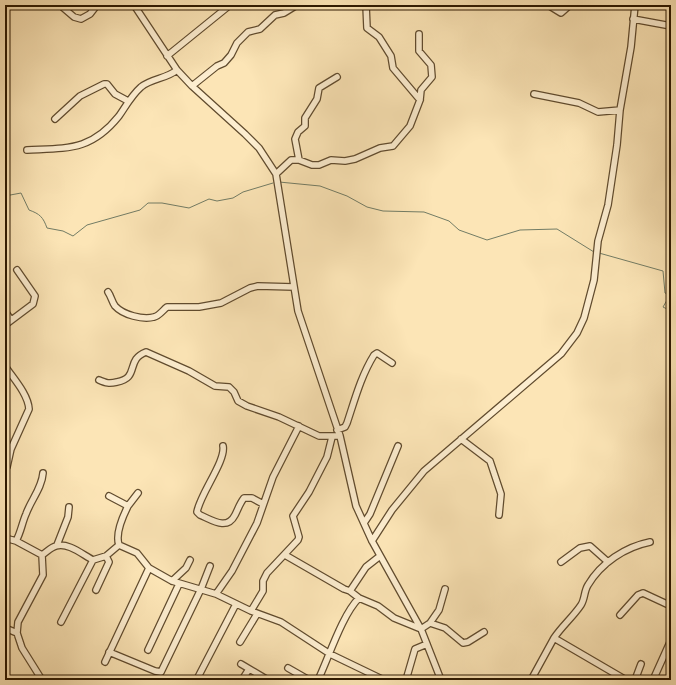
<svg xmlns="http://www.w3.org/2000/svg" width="676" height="685" viewBox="0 0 676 685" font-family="Vollkorn,serif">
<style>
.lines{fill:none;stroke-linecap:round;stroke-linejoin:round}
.stream{stroke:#727c65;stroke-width:1}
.minor-casing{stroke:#604b2e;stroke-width:8}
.minor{stroke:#fdeed0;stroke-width:5.5}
</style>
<rect width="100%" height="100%" fill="#fce5b6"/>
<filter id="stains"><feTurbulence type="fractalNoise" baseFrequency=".005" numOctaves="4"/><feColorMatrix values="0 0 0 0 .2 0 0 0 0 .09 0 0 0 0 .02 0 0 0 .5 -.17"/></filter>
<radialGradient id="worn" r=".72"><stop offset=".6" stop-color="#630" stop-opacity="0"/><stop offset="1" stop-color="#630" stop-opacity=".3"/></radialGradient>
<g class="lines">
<path class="stream" d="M279 182 320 186 347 196 367 207 383 211 424 212 449 221 459 230 487 240 520 230 557 229 594 252
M5 196 21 193 29 210C40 214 43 217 47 228L63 231 73 236 87 225 140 210 148 203H162L189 208 209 199 217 201 233 198 243 192 273 183
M599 253 663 271 665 293 670 295 663 307 671 311"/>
<defs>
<path id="minor" d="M60 5 74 17 81 19 90 14 97 5
M134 5 177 70 192 86 245 134 259 148 276 174 298 311 340 436 356 506 372 541 421 629 441 680
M366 5 367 28 379 37 391 56 393 68 420 100
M548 5 561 13 570 5
M633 19 671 26
M167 56 230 5
M192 86 217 66 224 63 231 55 237 43 248 32 260 29 275 15 284 13 297 5
M534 94 579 103 598 112 620 110
M55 119 80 96 104 84H107L115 94 128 101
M27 150C68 148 91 151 119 116 126 106 131 96 141 87 152 78 166 79 177 70
M299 160 295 139 298 132 305 126V118L317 99 319 88 337 77
M276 174 291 160H299L312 165H319L331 160 345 161 355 159 380 148 393 146 410 126 420 100 421 90 432 77 431 65 419 51V34
M108 292C111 296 112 302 115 306 123 315 143 320 154 317 159 316 163 310 167 307H199L221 303 250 288 258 286 294 287
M5 311 11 320
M5 325 33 304 35 296 17 270
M5 366C13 378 28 394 29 409L11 449 7 467H5
M99 380C106 383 109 384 117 382 140 378 125 360 146 352L189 371 215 386 229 387 234 392 238 401 247 406 279 417 319 436H340
M337 430 345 427 347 423C355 399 361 376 374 355L377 353 392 363
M461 439 490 461 501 494 499 515
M223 446C226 461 200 494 197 512L200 515C212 520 227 531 235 515 238 509 240 503 244 498H252L263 504
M109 496 128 506C123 516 115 534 119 545
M128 506 138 493
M364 523 370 514 398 446
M5 538 16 541 42 555C47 552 51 547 56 546 68 542 83 555 93 560
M16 541C21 532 22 523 26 514 31 500 42 488 43 473
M372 541 392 510 424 471 561 354 577 333 584 318 594 280 598 241 608 205 617 145 620 110 631 47 635 5
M57 545 68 517 69 507
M119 545 137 553 149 568 172 581 216 594 232 571 257 523 273 477 299 426
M285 555 344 589 350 591 366 567 380 556
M561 562 580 548 590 546 608 562
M172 581 186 568 190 560
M96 590 109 562 106 556
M350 591 359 598 378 606 394 618 421 629 430 623 445 628 463 643 468 642 484 632
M216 594 251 611 281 622 330 654 384 680
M251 611 263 591V581L267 573 298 540 299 537 293 516 309 492 327 457 332 437
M620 615 638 595 643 593 671 606
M61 622 93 560 106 556 119 545
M430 623 439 610 445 589
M5 628 17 633
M554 638C562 626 573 617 581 605 585 599 584 591 588 585 601 563 625 547 650 542
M240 642 257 614
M148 650 179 584
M109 652 155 671 161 672 201 589 210 566
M105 662 149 568
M241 664 268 680
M288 668 309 680
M197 679 236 604
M42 680 22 648 17 633 18 622 43 575 42 555
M242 680 249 669
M318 680C329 657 342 615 359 598
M406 680 415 649 427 644
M531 680 554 638 626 680
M635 680 641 664
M653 680 671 640"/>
</defs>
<use href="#minor" class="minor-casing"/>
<use href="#minor" class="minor"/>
</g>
<rect width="676" height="685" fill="none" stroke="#fce5b6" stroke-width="20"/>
<rect x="6" y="6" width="664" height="673" fill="none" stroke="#2c1800" stroke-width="2"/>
<rect x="10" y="10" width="656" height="665" fill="none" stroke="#2c1800"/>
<rect width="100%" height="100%" filter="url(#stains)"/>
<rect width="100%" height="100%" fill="url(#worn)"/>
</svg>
